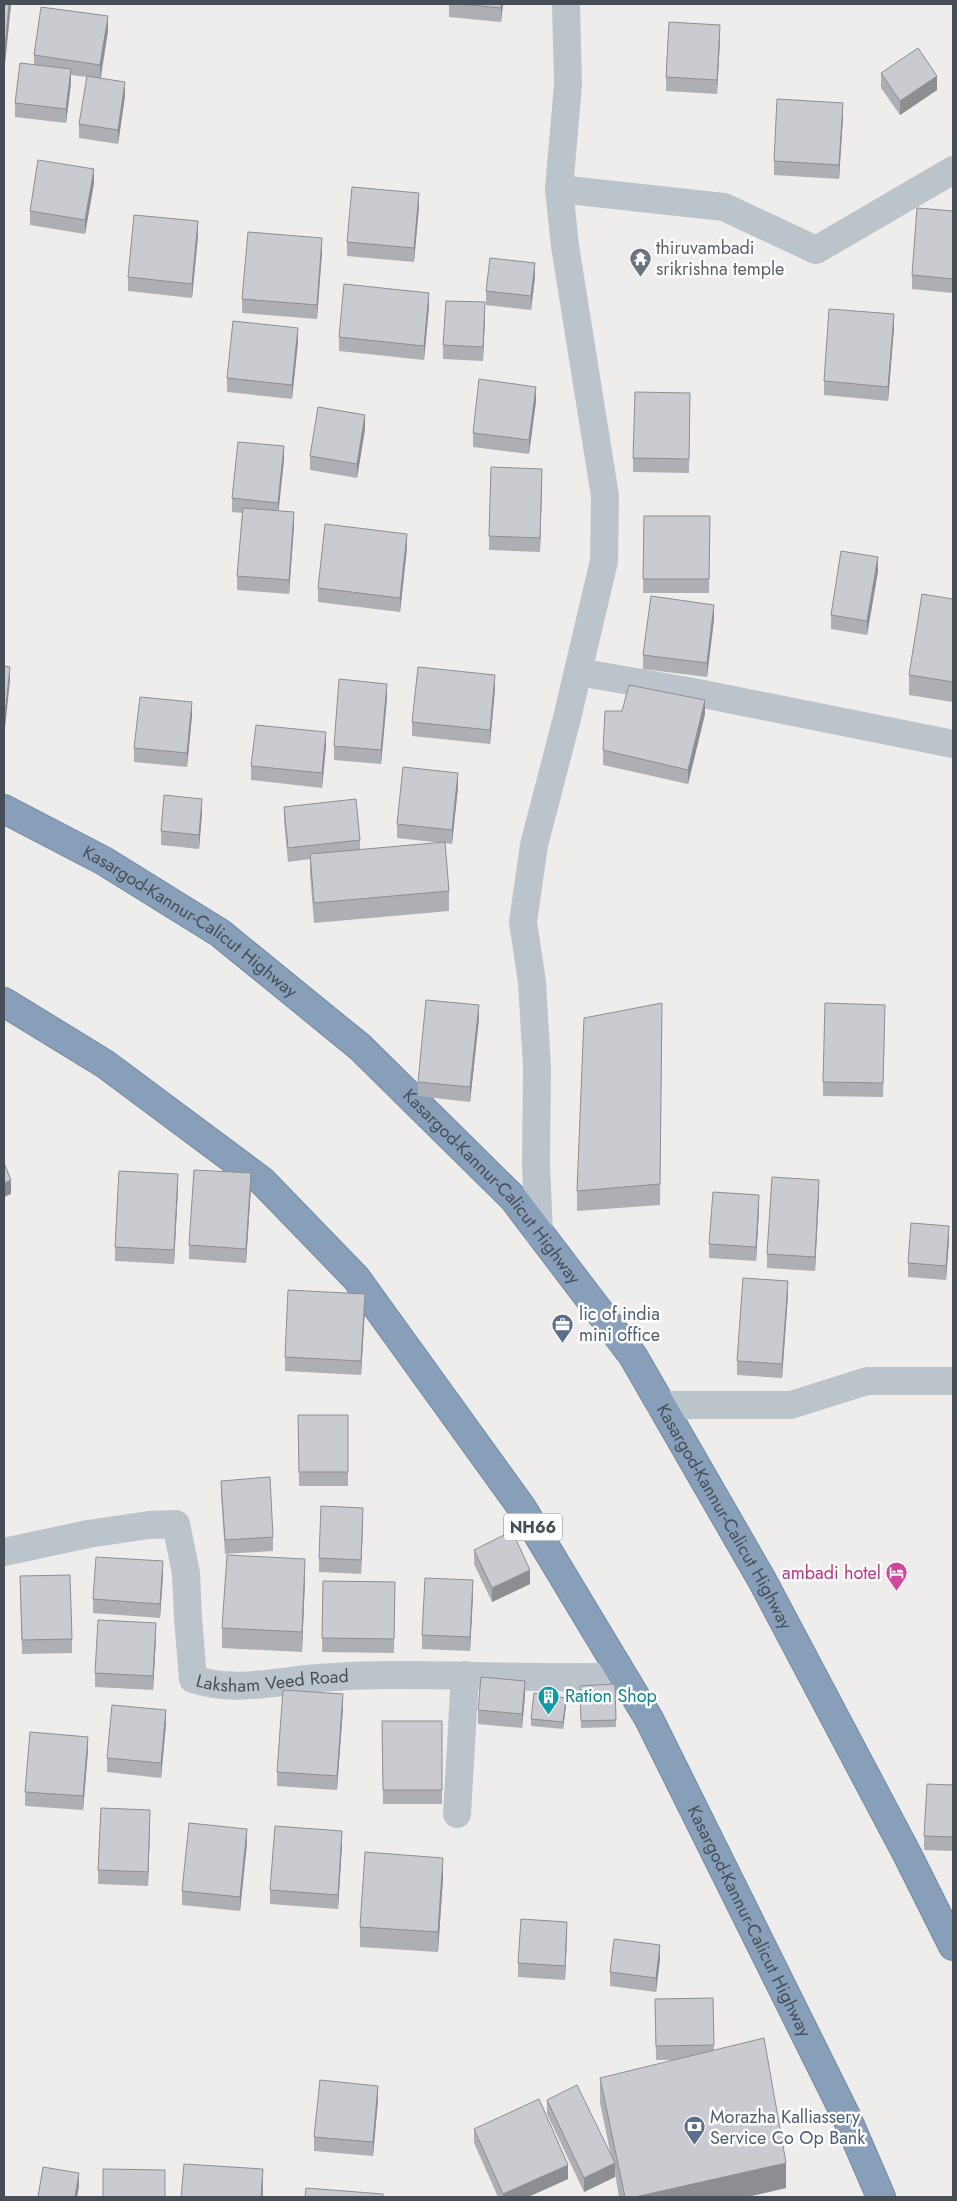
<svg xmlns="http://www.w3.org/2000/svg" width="957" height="2201" viewBox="0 0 957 2201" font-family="Jost,sans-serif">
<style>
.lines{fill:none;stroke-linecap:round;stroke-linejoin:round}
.highway-casing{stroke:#738aa3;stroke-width:30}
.street{stroke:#bbc4ca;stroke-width:28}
.highway{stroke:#879fb8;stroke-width:28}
.wall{fill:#aeafb4}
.shaded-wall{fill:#8d8e92}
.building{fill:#cacbd1;stroke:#8d8e92}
.labels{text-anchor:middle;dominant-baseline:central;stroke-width:5;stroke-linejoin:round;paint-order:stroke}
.shield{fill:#fff;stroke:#7e848a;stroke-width:1}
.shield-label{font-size:16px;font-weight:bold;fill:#464f58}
.worship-label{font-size:18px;fill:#5b616d;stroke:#fff;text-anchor:start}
.street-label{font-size:18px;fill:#464f58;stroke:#fff}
.service-label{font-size:18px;fill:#4e5e75;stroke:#fff;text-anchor:start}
.hotel-label{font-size:18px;fill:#b23c85;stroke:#fff;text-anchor:end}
.culture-label{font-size:18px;fill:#0d838f;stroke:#fff;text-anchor:start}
</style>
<rect width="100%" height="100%" fill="#efecec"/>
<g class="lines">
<defs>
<g id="highway">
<path id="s2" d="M4 809 104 861 220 933 360 1047 513 1198 633 1356 762 1580 907 1854 953 1946"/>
<path id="s3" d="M4 1002 105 1064 262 1181 356 1278 522 1508 649 1719 846 2116 881 2197"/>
</g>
</defs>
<use href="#highway" class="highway-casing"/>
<g class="street">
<path d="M559 189 724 207 816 250 953 170"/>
<path d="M578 672 693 692 953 744"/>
<path d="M539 1233 536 1165 537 1067 532 982 523 922 534 845 567 718 604 561 605 496 565 246 559 189 568 85 566 4"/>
<path d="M661 1405H791L867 1381H953"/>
<path id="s1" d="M4 1552 88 1534 149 1525 176 1524 186 1573 188 1618 193 1679C234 1693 276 1681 318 1678 342 1676 366 1675 390 1675 468 1674 545 1680 623 1676"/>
<path d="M457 1814 465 1675"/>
</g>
<use href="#highway" class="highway"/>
</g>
<path class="wall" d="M4 4H11L5 63H4Z
M307 4H352V5Z
M449 4H503L501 22 449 17Z
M108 31 101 78 125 96 118 144 79 138V124L87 77 71 75V83L66 123 15 117V103L34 64V55Z
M720 39 717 94 666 91V77Z
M881 73 937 90 900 115 881 88Z
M843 117 839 179 774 175V161Z
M94 183 85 234 30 225V211Z
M419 207 414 262 347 256V242Z
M953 211V293L912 289V275Z
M198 236 192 298 128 291V277Z
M322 252 317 319 242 313V299Z
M535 277 531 310 486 305V291Z
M429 307 424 360 339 351V337Z
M485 317 483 361 443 359V345Z
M894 328 888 401 824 395V381Z
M298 342 292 399 227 392V378Z
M690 393 689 473 633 472V458Z
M536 401 529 454 473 447V433Z
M365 429 357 478 310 470V456Z
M284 460 278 511 294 526 289 594 237 590V576L242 513 232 512V498Z
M542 483 540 552 489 550V536Z
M644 516H710L709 593H643Z
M407 548 400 612 318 602V588Z
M878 571 867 635 831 629V615Z
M953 599V702L909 695V675Z
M714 619 707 677 643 669V655Z
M495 689 490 744 412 736V722Z
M387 698 381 764 334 760V746Z
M622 711 705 714 688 784 603 765V750Z
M192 716 187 767 134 762V748Z
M326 746 322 788 251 780V766Z
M458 787 452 844 445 843 449 891V911L314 923 310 874V859L288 862 284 821V807L360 840V850L443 843 397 838V824Z
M202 813 199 849 161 845V831Z
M479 1019 470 1102 418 1096V1082Z
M885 1019 883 1097 823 1096V1082Z
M662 1023 660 1205 577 1211V1191Z
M251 1187 246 1263 189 1259V1245Z
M178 1188 174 1264 115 1261V1247Z
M819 1194 815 1271 767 1268V1254Z
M759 1209 756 1261 709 1258V1244Z
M949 1240 946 1280 908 1277V1263Z
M788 1295 782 1378 737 1375V1361Z
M365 1308 361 1375 285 1371V1357Z
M298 1415H348V1486H299Z
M221 1481 273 1537V1551L225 1554 221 1495Z
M363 1522 361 1574 319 1572V1558Z
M474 1550 530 1584 492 1602 474 1564Z
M163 1575 160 1618 93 1613V1599Z
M20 1576 72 1639V1653L22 1654Z
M305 1579 302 1652 222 1648V1628Z
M323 1581 395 1582 394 1653 322 1652Z
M473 1595 470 1651 422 1649V1635Z
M156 1637 153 1690 95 1687V1673Z
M615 1684 616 1727 581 1728 580 1686Z
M525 1695 522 1728 478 1724V1710Z
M566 1705 563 1729 531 1726V1719Z
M343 1708 337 1790 277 1786V1772Z
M382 1721H442V1804H383Z
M166 1724 161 1778 107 1772V1758Z
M88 1751 83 1810 25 1806V1792Z
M953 1785V1851L924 1850V1836Z
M150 1824 148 1886 98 1884V1870Z
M247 1843 240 1911 182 1905V1891Z
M342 1845 338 1909 270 1904V1890Z
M443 1878 438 1952 360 1947V1927Z
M567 1936 565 1980 518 1977V1963Z
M660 1959 656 1992 610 1986V1972Z
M713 1998 714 2050 786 2188 747 2197H619L615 2173V2177L584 2192 547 2114V2100L611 2156 600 2103V2078L676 2060H656L655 1999Z
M378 2100 373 2156 314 2151V2137Z
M474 2129 568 2179 528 2197H498L474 2143Z"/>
<path class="shaded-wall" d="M9 4H11L5 63V49Z
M501 4H503L501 22Z
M108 16V31L100 79V65Z
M720 25V39L717 94V80Z
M71 69V83L66 123V109Z
M937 76V90L900 115V101Z
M125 82V96L118 144V130Z
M843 103V117L839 179V165Z
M94 169V183L85 234V220Z
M419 193V207L414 262V248Z
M198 221V236L192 298V284Z
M322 238V252L317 319V305Z
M535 263V277L531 310V296Z
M429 293V307L424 360V346Z
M485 302V317L483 361V347Z
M894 314V328L888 401V387Z
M298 328V342L292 399V385Z
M536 387V401L529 454V440Z
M365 415V429L357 478V464Z
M284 446V460L278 517V503Z
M542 469V483L540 552V538Z
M294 512V526L289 594V580Z
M407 534V548L400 612V598Z
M878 557V571L867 635V621Z
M714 605V619L707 677V663Z
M10 667V681L4 737V723Z
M495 675V689L490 744V730Z
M387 684V698L381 764V750Z
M705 700V714L688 784V770Z
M192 702V716L187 767V753Z
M326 732V746L322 788V773Z
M458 773V787L452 844V830Z
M202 799V813L199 849V835Z
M479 1005V1019L470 1102V1087Z
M251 1173V1187L246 1263V1249Z
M178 1174V1188L174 1264V1250Z
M11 1180V1194L4 1197V1183Z
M819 1180V1194L815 1271V1257Z
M759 1195V1209L756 1261V1247Z
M949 1226V1240L946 1280V1266Z
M788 1281V1295L782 1378V1364Z
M365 1294V1308L361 1375V1361Z
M363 1508V1522L361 1574V1560Z
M305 1559V1579L302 1652V1632Z
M163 1561V1575L160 1618V1604Z
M530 1570V1584L492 1602V1588Z
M473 1580V1595L470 1651V1637Z
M156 1623V1637L153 1690V1676Z
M525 1681V1695L522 1728V1714Z
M343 1694V1708L337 1790V1776Z
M566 1698V1705L563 1729V1722Z
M166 1710V1724L161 1778V1763Z
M88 1737V1751L83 1810V1796Z
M150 1810V1824L148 1886V1872Z
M247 1829V1843L240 1911V1897Z
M342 1831V1845L338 1909V1895Z
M443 1858V1878L438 1952V1932Z
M567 1922V1936L565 1980V1966Z
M660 1945V1959L656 1992V1978Z
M378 2086V2100L373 2156V2142Z
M615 2163V2177L584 2192V2178Z
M786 2163V2188L747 2197H635Z
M568 2165V2179L528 2197H503V2194Z
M263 2169V2197H261Z
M79 2173V2187L77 2197H75Z"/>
<path class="building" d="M4 4H9L5 49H4Z
M460 4H501V8Z
M41 7 108 16 100 65 34 55Z
M669 22 720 25 717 80 666 77Z
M918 48 937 76 900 101 881 73Z
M20 63 71 69 66 109 15 103Z
M87 76 125 82 118 130 79 124Z
M777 99 843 103 839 165 774 161Z
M38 160 94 169 85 220 30 211Z
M352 187 419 193 414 248 347 242Z
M917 208 953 211V279L912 275Z
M134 215 198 221 192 284 128 277Z
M248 232 322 238 317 305 242 299Z
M490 258 535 263 531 296 486 291Z
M344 284 429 293 424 346 339 337Z
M446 301 485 302 483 347 443 345Z
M829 309 894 314 888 387 824 381Z
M233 321 298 328 292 385 227 378Z
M479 379 536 387 529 440 473 433Z
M635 392 690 393 689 459 633 458Z
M318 407 365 415 357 464 310 456Z
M238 442 284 446 278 503 232 498Z
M491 467 542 469 540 538 489 536Z
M243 508 294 512 289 580 237 576Z
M644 516H710L709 579H643Z
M325 524 407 534 400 598 318 588Z
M841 551 878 557 867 621 831 615Z
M922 594 953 599V682L909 675Z
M651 596 714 605 707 663 643 655Z
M4 666 10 667 4 723Z
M418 667 495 675 490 730 412 722Z
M339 679 387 684 381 750 334 746Z
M629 685 705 700 688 770 603 750 605 711H622Z
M140 697 192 702 187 753 134 748Z
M256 725 326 732 322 773 251 766Z
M403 767 458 773 452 830 397 824Z
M164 795 202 799 199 835 161 831Z
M356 799 360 840 288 848 284 807Z
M445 842 449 891 314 903 310 854Z
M426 1000 479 1005 470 1087 418 1082Z
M662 1003 660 1184 577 1191 584 1018Z
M825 1003 885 1005 883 1083 823 1082Z
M4 1163 11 1180 4 1183Z
M194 1170 251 1173 246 1249 189 1245Z
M119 1171 178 1174 174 1250 115 1247Z
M772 1177 819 1180 815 1257 767 1254Z
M713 1192 759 1195 756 1247 709 1244Z
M911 1223 949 1226 946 1266 908 1263Z
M743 1278 788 1281 782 1364 737 1361Z
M288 1290 365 1294 361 1361 285 1357Z
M298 1415H348V1472H299Z
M270 1477 273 1537 225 1540 221 1481Z
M321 1506 363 1508 361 1560 319 1558Z
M512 1531 530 1570 492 1588 474 1550Z
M227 1555 305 1559 302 1632 222 1628Z
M96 1557 163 1561 160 1604 93 1599Z
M70 1575 72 1639 22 1640 20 1576Z
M425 1578 473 1580 470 1637 422 1635Z
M323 1581 395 1582 394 1639 322 1638Z
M98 1620 156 1623 153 1676 95 1673Z
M481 1677 525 1681 522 1714 478 1710Z
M615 1684 616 1720 581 1721 580 1686Z
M283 1690 343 1694 337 1776 277 1772Z
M534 1693 566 1698 563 1722 531 1719Z
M112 1705 166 1710 161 1763 107 1758Z
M382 1721H442V1790H383Z
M30 1732 88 1737 83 1796 25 1792Z
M927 1784 953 1785V1837L924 1836Z
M101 1808 150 1810 148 1872 98 1870Z
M189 1823 247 1829 240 1897 182 1891Z
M275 1826 342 1831 338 1895 270 1890Z
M365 1852 443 1858 438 1932 360 1927Z
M521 1919 567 1922 565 1966 518 1963Z
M614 1939 660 1945 656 1978 610 1972Z
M713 1998 714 2045 656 2046 655 1999Z
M764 2038 786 2163 635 2197H625L600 2078Z
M320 2080 378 2086 373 2142 314 2137Z
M577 2085 615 2163 584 2178 547 2100Z
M539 2099 568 2165 503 2194 474 2129Z
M184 2164 263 2169 261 2197H181Z
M43 2167 79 2173 75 2197H38Z
M103 2169 165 2170V2197H103Z
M306 2188 383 2194V2197H305Z"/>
<defs>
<symbol id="temple-pin" viewBox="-11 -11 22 30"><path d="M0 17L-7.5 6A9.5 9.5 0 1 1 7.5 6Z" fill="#6b7280" stroke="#fff"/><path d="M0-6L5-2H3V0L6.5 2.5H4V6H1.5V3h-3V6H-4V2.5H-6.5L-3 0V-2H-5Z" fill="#fff"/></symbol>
<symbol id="office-pin" viewBox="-11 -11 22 30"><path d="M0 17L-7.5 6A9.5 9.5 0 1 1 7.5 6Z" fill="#5c6f8a" stroke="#fff"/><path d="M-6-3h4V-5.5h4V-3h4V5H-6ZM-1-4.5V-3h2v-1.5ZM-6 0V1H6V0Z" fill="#fff"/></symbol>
<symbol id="hotel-pin" viewBox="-11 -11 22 30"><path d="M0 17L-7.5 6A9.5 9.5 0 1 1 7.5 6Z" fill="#d1479c" stroke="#fff"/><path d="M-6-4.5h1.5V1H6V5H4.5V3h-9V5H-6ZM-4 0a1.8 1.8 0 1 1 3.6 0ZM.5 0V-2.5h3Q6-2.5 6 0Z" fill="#fff"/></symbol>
<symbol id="building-pin" viewBox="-11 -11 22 30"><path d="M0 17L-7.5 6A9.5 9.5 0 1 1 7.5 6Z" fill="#0f9aa8" stroke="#fff"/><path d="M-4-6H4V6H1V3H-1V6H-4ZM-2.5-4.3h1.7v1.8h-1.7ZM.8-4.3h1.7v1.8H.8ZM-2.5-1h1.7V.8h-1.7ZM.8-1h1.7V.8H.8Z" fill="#fff"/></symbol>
<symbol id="bank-pin" viewBox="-11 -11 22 30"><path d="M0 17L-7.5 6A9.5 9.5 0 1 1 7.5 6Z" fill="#5c6f8a" stroke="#fff"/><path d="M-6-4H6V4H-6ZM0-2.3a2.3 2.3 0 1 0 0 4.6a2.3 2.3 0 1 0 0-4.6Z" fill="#fff"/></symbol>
</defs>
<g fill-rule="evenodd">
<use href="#temple-pin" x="628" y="246" width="25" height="34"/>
<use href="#office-pin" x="550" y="1312" width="25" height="34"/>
<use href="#hotel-pin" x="884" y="1560" width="25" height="34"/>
<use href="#building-pin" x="536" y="1684" width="25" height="34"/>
<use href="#bank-pin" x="682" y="2114" width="25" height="34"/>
</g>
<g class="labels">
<rect class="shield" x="504" y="1513.5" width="58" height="27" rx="4"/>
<g class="shield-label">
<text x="533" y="1527">NH66</text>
</g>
<g class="worship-label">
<text x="656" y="248">thiruvambadi<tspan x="656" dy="21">srikrishna temple</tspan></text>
</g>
<g class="street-label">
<text stroke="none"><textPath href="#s2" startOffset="218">Kasargod-Kannur-Calicut Highway</textPath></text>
<text stroke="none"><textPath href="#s2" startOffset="622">Kasargod-Kannur-Calicut Highway</textPath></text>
<text stroke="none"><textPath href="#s2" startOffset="1028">Kasargod-Kannur-Calicut Highway</textPath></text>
<text stroke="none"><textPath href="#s1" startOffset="411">Laksham Veed Road</textPath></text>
<text stroke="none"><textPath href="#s3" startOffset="1205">Kasargod-Kannur-Calicut Highway</textPath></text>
</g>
<g class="service-label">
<text x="579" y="1314">lic of india<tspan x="579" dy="21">mini office</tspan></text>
<text x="710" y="2117">Morazha Kalliassery<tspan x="710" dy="21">Service Co Op Bank</tspan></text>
</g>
<g class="hotel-label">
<text x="881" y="1573">ambadi hotel</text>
</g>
<g class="culture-label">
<text x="565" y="1696">Ration Shop</text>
</g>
</g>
<rect width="957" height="2201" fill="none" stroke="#464f58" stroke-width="10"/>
</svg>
